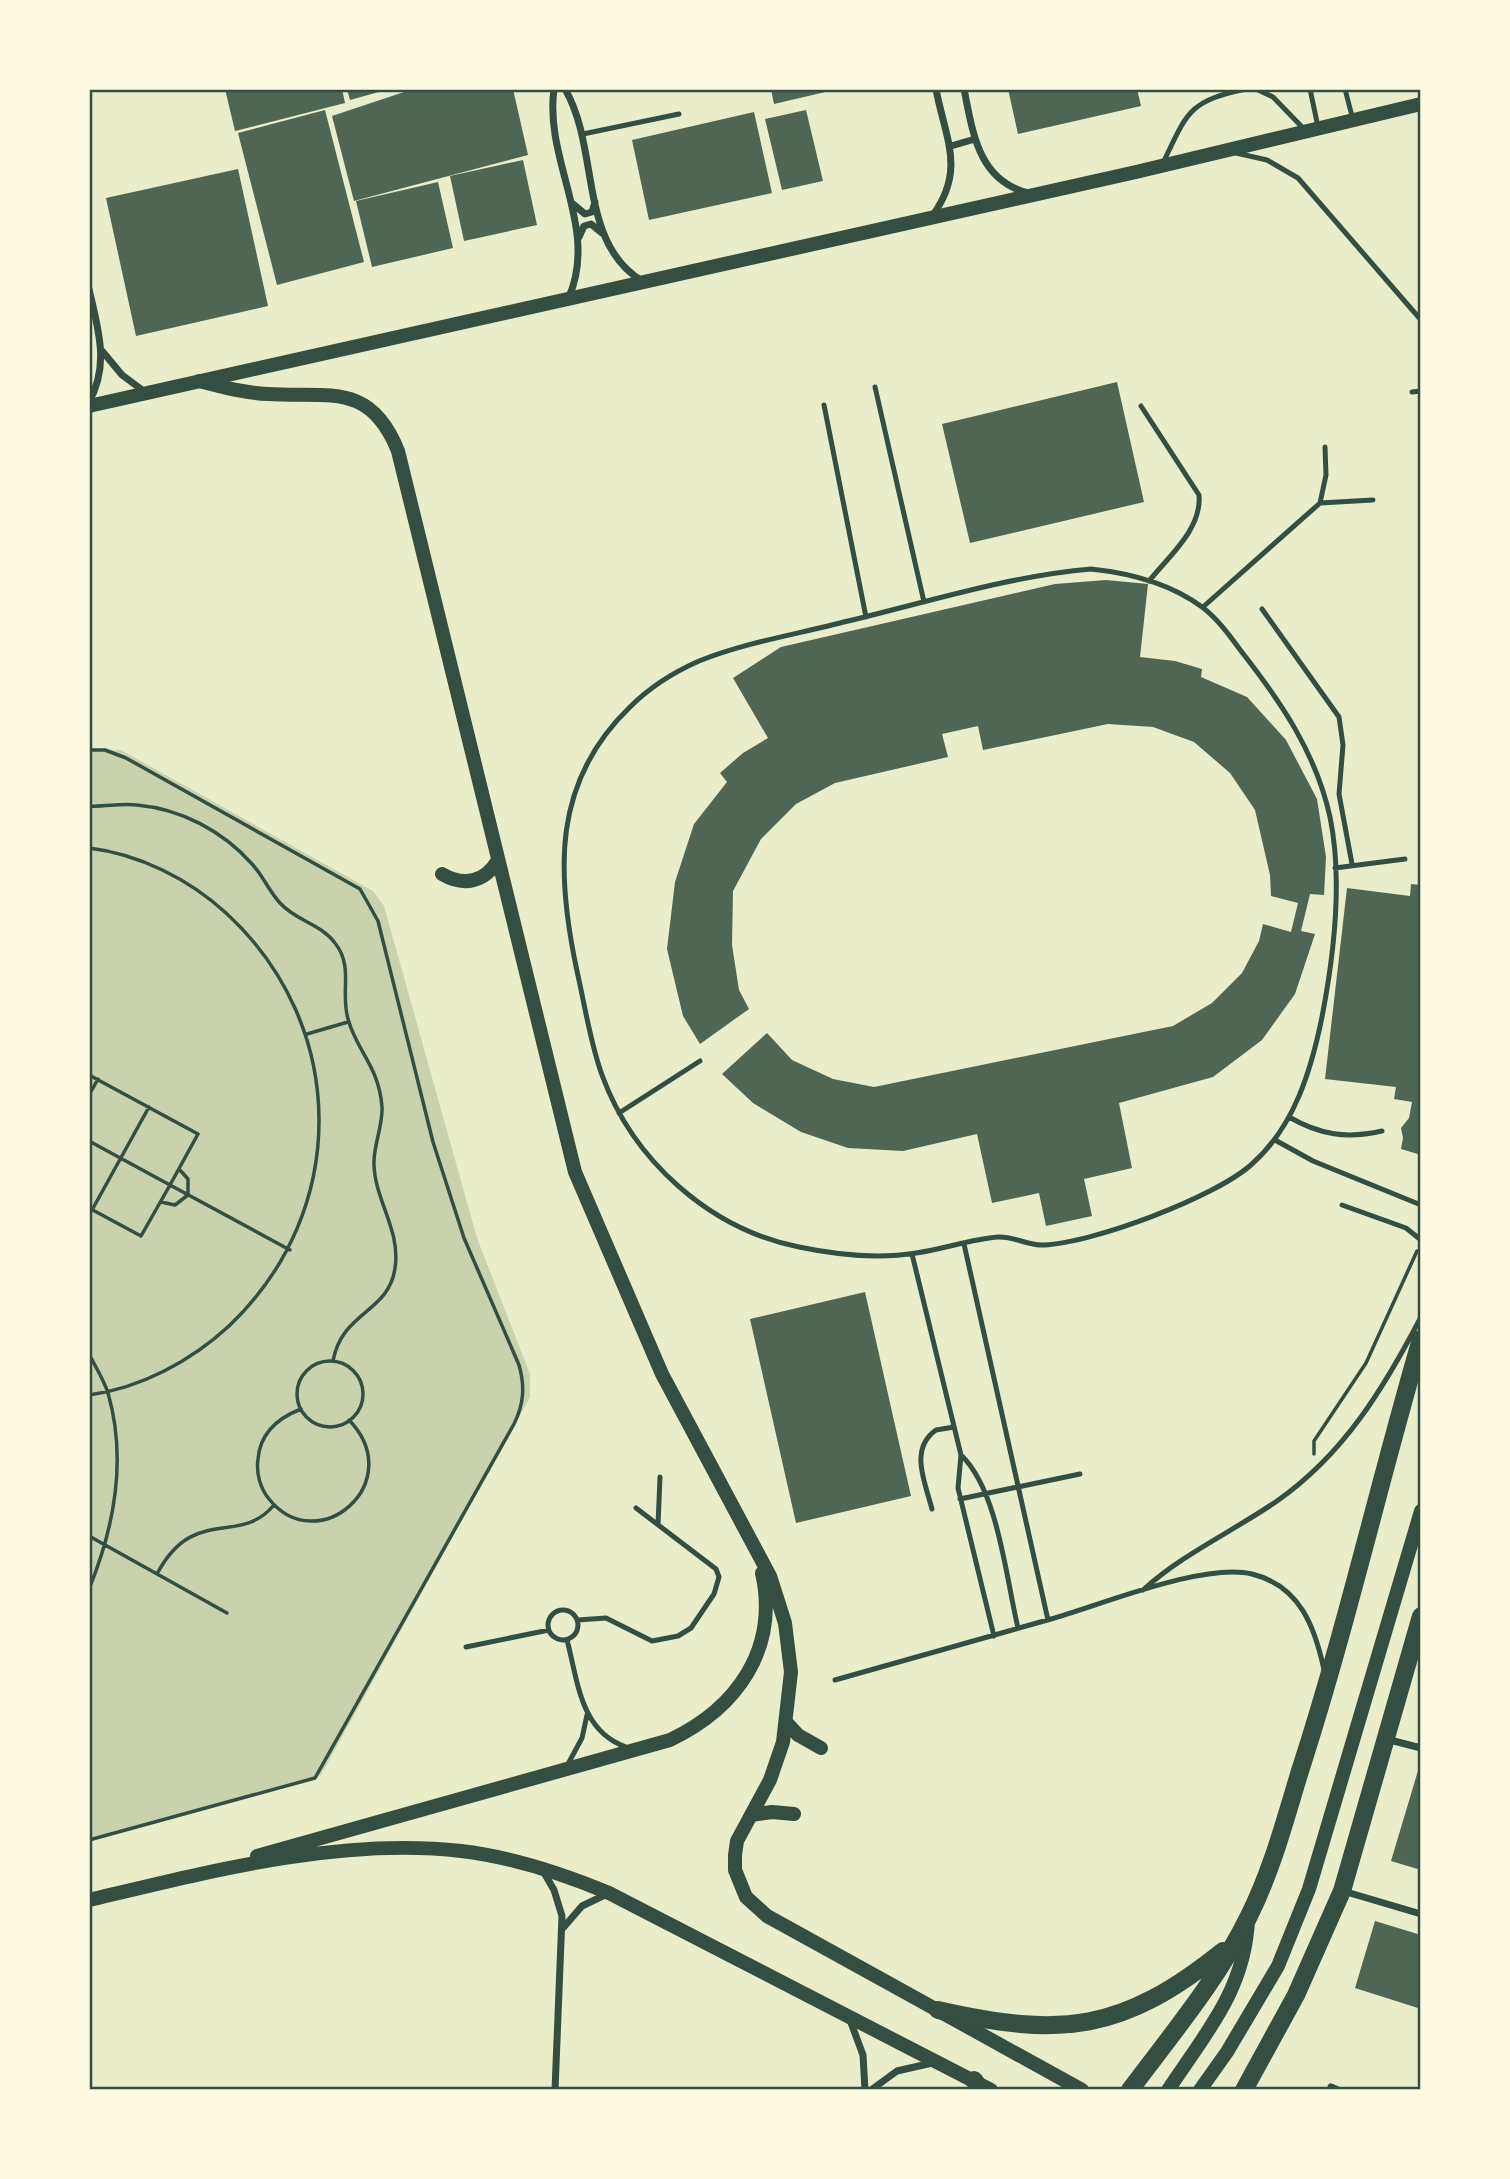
<svg xmlns="http://www.w3.org/2000/svg" width="1510" height="2179" viewBox="0 0 1510 2179" font-family="Barlow,sans-serif">
<style>
.green{fill:#cad2ad}
.building{fill:#4f6655}
.lines{fill:none;stroke-linecap:round;stroke-linejoin:round}
.path{stroke:#344e41;stroke-width:3.5}
.service{stroke:#344e41;stroke-width:5}
.minor{stroke:#344e41;stroke-width:7}
.secondary{stroke:#344e41;stroke-width:14}
.primary{stroke:#344e41;stroke-width:18}
.neatline{fill:none;stroke:#344e41;stroke-width:2.5}
</style>
<rect width="100%" height="100%" fill="#e9edc9"/>
<path class="green" d="M121 750 373 891 384 906 477 1238 530 1374V1397L321 1775 89 1838V751Z"/>
<path class="building" d="M225 89H342L345 103 235 131Z
M347 89H386V90L350 100Z
M413 89H513L528 155 354 201 332 116Z
M771 89H834V90L774 104Z
M1008 89H1137L1141 106 1018 134Z
M325 110 364 262 277 285 238 133Z
M806 110 823 181 782 190 765 119Z
M754 112 772 193 649 220 632 140Z
M523 160 537 225 464 241 450 176Z
M238 169 268 306 136 336 106 198Z
M438 182 453 248 372 267 356 201Z
M1117 382 1144 502 970 543 942 424Z
M1106 580 1148 584 1140 657 1175 661 1202 669 1201 677 1247 697 1286 740 1317 799 1326 857 1324 895 1310 894 1301 931 1315 934 1295 994 1262 1040 1213 1077 1119 1103 1132 1168 1084 1179 1092 1216 1046 1226 1039 1193 992 1203 977 1134 903 1151 848 1148 801 1132 753 1103 722 1074 767 1033 792 1060 833 1079 874 1087 1173 1026 1212 1003 1242 973 1259 941 1263 924 1291 932 1298 903 1271 896 1270 875 1255 810 1230 773 1194 742 1153 727 1108 724 983 750 978 726 942 734 948 757 835 783 796 804 761 839 733 891 732 945 739 990 749 1009 700 1044 683 1016 667 949 675 882 694 824 727 782 720 773 743 753 768 738 733 678 781 647 1055 584Z
M1411 884 1421 885V1155L1401 1149 1403 1138 1401 1128 1409 1118 1412 1102 1394 1099 1396 1087 1325 1079 1347 888 1410 896Z
M865 1292 911 1496 796 1523 750 1319Z
M1420 1764H1421V1870L1391 1861Z
M1375 1921 1421 1935V2009L1355 1988Z"/>
<g class="lines">
<path class="path" d="M89 750H105L126 758 360 889 378 921 433 1142 464 1238 519 1365C525 1386 524 1404 514 1424L315 1778 89 1840
M89 806C105 807 121 803 137 805 181 809 223 831 252 864 263 876 269 891 280 903 296 921 321 924 335 943 354 967 340 992 348 1019 357 1052 379 1066 382 1107 383 1127 373 1145 374 1165 375 1200 401 1231 395 1268 389 1313 342 1311 333 1361
M89 848C139 854 189 879 226 913 349 1026 350 1211 229 1326 191 1361 141 1388 89 1395
M307 1034 348 1022
M89 1075 198 1134 170 1185 290 1250
M89 1095 98 1079
M89 1141 170 1185 141 1236 89 1208
M179 1169 188 1179V1195
M161 1202 175 1205 188 1195
M92 1210 149 1107
M89 1354C95 1366 104 1380 108 1393 127 1459 114 1528 89 1589
M297 1394a33 33 0 1 1 66 0a33 33 0 1 1-66 0Z
M301 1409C278 1418 260 1433 258 1459 256 1473 260 1488 269 1499 318 1560 409 1482 349 1420
M1314 1454V1441L1366 1363 1417 1251
M89 1536 227 1613
M157 1574C194 1504 239 1547 274 1505"/>
<path class="service" d="M1256 89 1273 97 1304 129
M1310 89 1318 127
M1345 89 1353 120
M583 134 679 114
M1236 153 1267 160 1298 178 1421 320
M1163 163C1187 113 1188 101 1246 89
M875 387 924 602
M1412 392 1421 391
M824 405 866 617
M1141 406 1199 495C1202 529 1169 556 1149 581
M1320 503 1373 500
M1091 569C1129 573 1171 584 1202 607 1217 618 1230 636 1241 651 1281 702 1316 753 1330 817 1343 880 1334 955 1322 1017 1311 1071 1294 1127 1252 1164 1216 1197 1093 1243 1044 1245 1028 1246 1014 1236 998 1237 971 1239 944 1249 916 1253 878 1259 837 1255 799 1247 709 1229 633 1160 602 1075 590 1042 585 1006 577 971 556 873 552 782 630 707 650 687 674 672 699 661 746 642 799 634 848 621 928 602 1009 576 1091 569Z
M1203 607 1320 503 1326 475 1325 447
M1262 609 1339 717 1343 745 1339 794 1352 864
M1335 868 1405 859
M619 1113 700 1061
M1289 1117C1320 1135 1347 1139 1382 1131
M1275 1140 1313 1161 1421 1205
M1342 1205 1406 1228 1421 1240
M964 1244 1048 1620
M912 1254 961 1455 958 1488 994 1636
M961 1455C998 1490 1006 1578 1018 1628
M960 1499 1080 1474
M932 1509C925 1482 909 1449 936 1430L954 1427
M658 1525 660 1477
M1143 1590C1184 1553 1232 1532 1277 1501 1344 1454 1384 1388 1421 1317
M548 1625a15 15 0 1 1 30 0a15 15 0 1 1-30 0Z
M578 1620 606 1618 652 1641 678 1636 691 1628 714 1594 719 1577 716 1569 636 1508
M567 1640C578 1681 580 1731 626 1747
M466 1647 549 1630
M835 1680C907 1660 979 1640 1051 1619 1101 1605 1204 1562 1252 1574 1300 1586 1315 1627 1324 1670
M568 1764 582 1738 587 1715"/>
<path class="minor" d="M554 89C544 161 599 227 569 297
M565 89C600 149 578 242 642 281
M964 89C973 133 978 180 1028 193
M951 146 975 139
M573 204 585 214 592 212 595 202
M933 215C966 169 945 138 936 89
M579 237 584 226 591 224 602 233
M89 289C98 329 110 364 89 402
M103 352 122 375 145 392
M1386 1739 1421 1748
M543 1871 554 1890 562 1916 555 2090
M1343 1891 1421 1914
M563 1928 582 1906 607 1894
M850 2020 863 2055 865 2090
M1331 2087 1338 2090
M871 2090 897 2071 932 2063"/>
<path class="secondary" d="M199 381C222 387 244 393 268 394 328 398 370 381 398 451L575 1172 662 1374 770 1576 785 1623 791 1672 783 1742 770 1780 737 1841 735 1855V1870L746 1897 767 1916 1082 2090
M89 406 1136 172 1421 104
M442 874C464 887 485 882 498 860
M786 1722 798 1735 821 1748
M751 1815 772 1812 794 1814
M257 1856 670 1740C737 1708 779 1649 762 1573
M89 1900C207 1872 340 1837 461 1851 513 1857 561 1873 609 1893L991 2090
M1168 2090C1205 2034 1245 1990 1248 1920
M1200 2090 1227 2052 1278 1966 1309 1889 1421 1511"/>
<path class="primary" d="M938 2010C1062 2038 1122 2032 1223 1951
M974 2080 981 2090
M1130 2090C1171 2035 1219 1978 1249 1916 1272 1870 1285 1820 1300 1771 1346 1629 1379 1483 1421 1339
M1244 2090 1296 1995 1342 1891 1421 1616"/>
</g>
<rect width="1510" height="2179" fill="none" stroke="#fefae0" stroke-width="182"/>
<rect x="91" y="91" width="1328" height="1997" class="neatline"/>
</svg>
